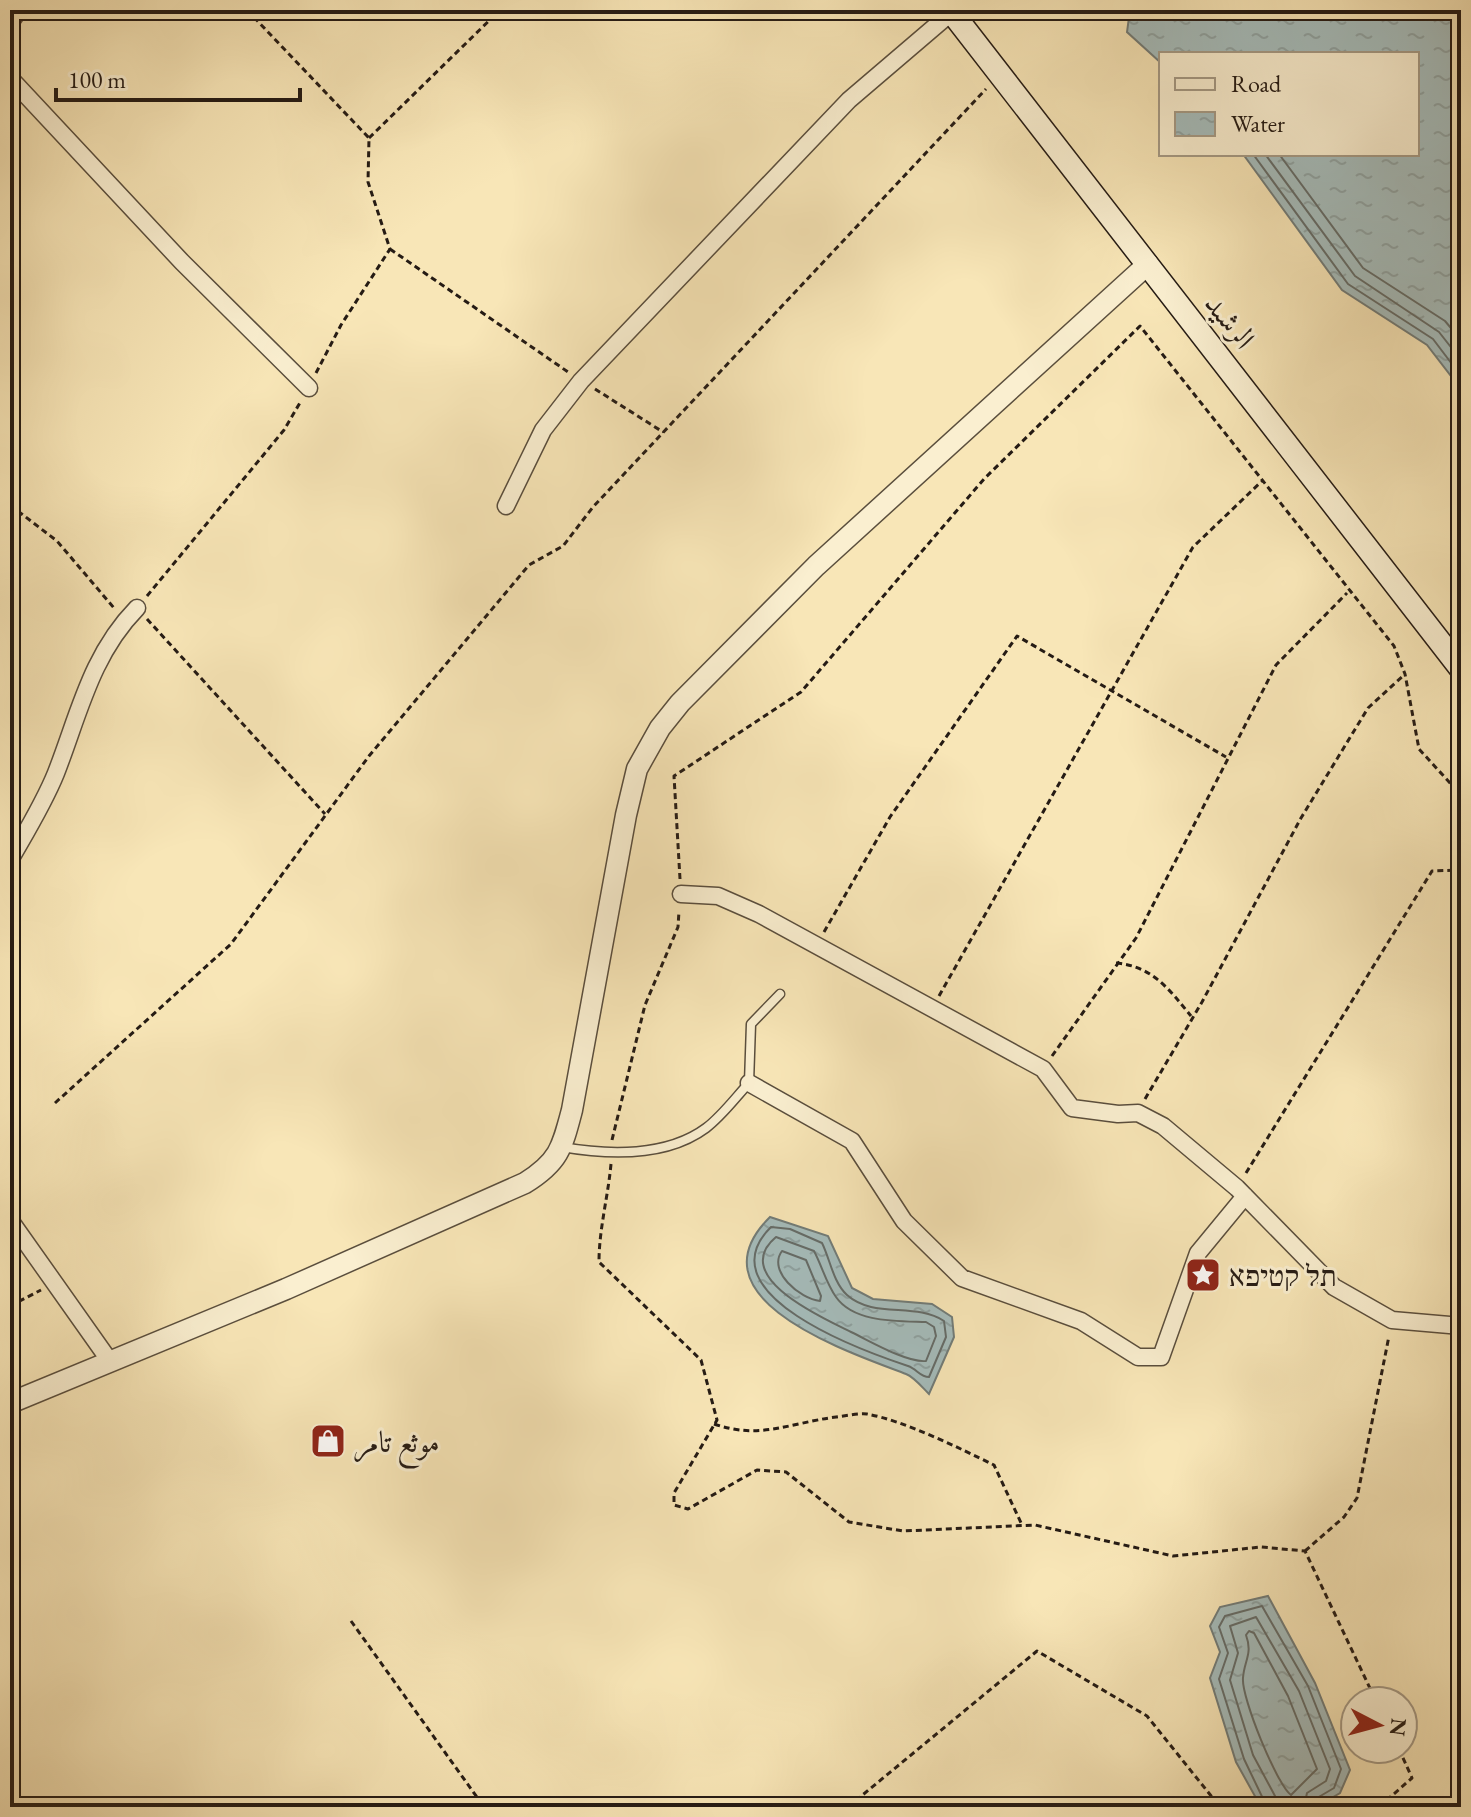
<svg xmlns="http://www.w3.org/2000/svg" width="1471" height="1817" viewBox="0 0 1471 1817" font-family="'EB Garamond',Amiri,'Frank Ruhl Libre',serif">
<style>
.water{fill:url(#water-ripples);stroke:#727c78;stroke-width:2}
.lines{fill:none;stroke-linecap:round;stroke-linejoin:round}
.shore{stroke:#656c68;stroke-width:2}
.service-casing{stroke:#5a4e3d;stroke-width:11}
.minor-casing{stroke:#5a4e3d;stroke-width:19}
.tertiary-casing{stroke:#5a4e3d;stroke-width:23}
.secondary-casing{stroke:#251b14;stroke-width:25}
.path{stroke:#251b14;stroke-width:3;stroke-dasharray:6 4;stroke-linecap:butt}
.service{stroke:#faefd0;stroke-width:8}
.minor{stroke:#faefd0;stroke-width:16}
.tertiary{stroke:#faefd0;stroke-width:20}
.secondary{stroke:#faefd0;stroke-width:22}
.labels{text-anchor:middle;dominant-baseline:central;stroke-width:6;stroke-linejoin:round;paint-order:stroke}
.street-label{font-size:30px;fill:#251b14;stroke:#faefd0}
.poi-label{font-size:30px;fill:#251b14;stroke:#faefd0;text-anchor:start}
</style>
<defs>
<pattern id="water-ripples" width="26" height="14" patternUnits="userSpaceOnUse" patternTransform="scale(2)"><rect width="26" height="14" fill="#a5bcbb"/><path d="M2 4q2-2 4 0t4 0M15 11q2-2 4 0t4 0" fill="none" stroke="#8ea1a0"/></pattern>
</defs>
<rect width="100%" height="100%" fill="#f8e6b7"/>
<filter id="stains"><feTurbulence type="fractalNoise" baseFrequency=".0025" numOctaves="4"/><feColorMatrix values="0 0 0 0 .2 0 0 0 0 .09 0 0 0 0 .02 0 0 0 .5 -.17"/></filter>
<radialGradient id="worn" r=".72"><stop offset=".6" stop-color="#630" stop-opacity="0"/><stop offset="1" stop-color="#630" stop-opacity=".3"/></radialGradient>
<path class="water" d="M1130 10H1461V389L1427 345 1342 290 1243 154H1417V54H1161V63L1127 32Z
M770 1217 828 1236 852 1288 873 1299 932 1304 952 1317 954 1337 929 1394C922 1387 914 1377 906 1374 849 1352 687 1299 770 1217Z
M1268 1596 1315 1683 1350 1770 1340 1793 1316 1807H1261L1236 1762 1210 1678 1220 1652 1210 1626 1220 1607Z"/>
<g class="lines">
<path class="shore" d="M1253 154 1348 284 1433 339 1461 376
M1265 154 1355 276 1439 332 1461 360
M1279 154 1363 268 1445 321 1461 340
M771 1227 790 1229 822 1243C830 1259 833 1282 847 1295 874 1319 915 1302 944 1321L946 1337 929 1377C920 1377 917 1369 908 1366 863 1351 703 1294 771 1227Z
M776 1237 814 1251C822 1266 826 1283 836 1297 854 1323 898 1321 926 1322L934 1327 936 1336 926 1361C907 1363 870 1341 851 1332 825 1319 728 1277 776 1237Z
M782 1251 806 1260 821 1296 820 1301C800 1299 767 1271 782 1251Z
M1249 1631 1254 1633 1288 1696 1317 1769 1291 1795C1277 1785 1241 1697 1243 1678 1244 1661 1253 1654 1246 1635Z
M1267 1807 1244 1759 1219 1679 1228 1653 1219 1627 1225 1616 1262 1606 1308 1686 1341 1769 1334 1788 1317 1798 1314 1807
M1277 1807 1275 1796 1253 1755 1230 1680 1238 1653 1230 1626 1256 1617 1299 1691 1330 1769 1326 1781 1307 1793 1304 1807"/>
<defs>
<path id="service" d="M562 1147C608 1155 667 1157 706 1128 722 1116 736 1097 749 1083L751 1024 780 994"/>
<path id="minor" d="M10 23 19 10
M10 78 182 262 309 388
M506 506 543 430 581 381 849 100 952 12
M10 860C26 832 44 803 56 773 79 714 91 655 137 608
M681 894 718 896 759 914 1043 1069 1072 1108 1118 1114 1138 1113 1163 1126 1237 1188 1334 1287 1392 1320 1461 1326
M749 1083 852 1141 904 1221 962 1278 1081 1321 1138 1357H1161L1198 1253 1245 1196
M10 1220 109 1360"/>
<path id="tertiary" d="M10 1403 286 1289 525 1183C559 1162 562 1148 572 1110L626 815 637 769 660 728 680 703 816 566 1148 264"/>
<path id="secondary" d="M950 10 1461 669"/>
</defs>
<use href="#service" class="service-casing"/>
<use href="#minor" class="minor-casing"/>
<use href="#tertiary" class="tertiary-casing"/>
<use href="#secondary" class="secondary-casing"/>
<path class="path" d="M247 10 369 138 368 182 390 249 341 325 316 373
M369 138 500 10
M390 249 568 372
M595 389 663 432
M10 505 57 541 114 608
M147 596 284 430 301 401
M147 619 325 814
M680 879 674 776 801 692 984 479 1140 326 1394 646 1405 674 1419 749 1461 795
M824 932 890 817 1017 636 1226 757
M1116 963C1152 966 1169 989 1191 1016
M939 996 1193 547 1262 481
M1052 1056 1136 938 1276 665 1347 593
M1145 1099 1202 1002 1301 818 1368 708 1405 674
M55 1103 231 944 369 756 529 565 563 546 593 507 986 89
M612 1140 645 1005 678 927 679 911
M611 1164C608 1197 599 1229 599 1262L701 1360 717 1420 674 1493V1505L688 1509 757 1470 786 1472 849 1522 903 1531 1035 1525 1173 1556 1261 1547 1305 1551 1376 1701
M1246 1173 1432 871 1461 870
M10 1306 41 1290
M714 1424C760 1440 789 1423 836 1417 845 1416 858 1413 867 1414 905 1421 959 1448 994 1465L1022 1525
M1305 1551 1344 1517 1357 1498 1389 1336
M351 1621 484 1807
M848 1807 1037 1651 1147 1716 1220 1807
M1379 1807 1412 1778 1399 1749"/>
<use href="#service" class="service"/>
<use href="#minor" class="minor"/>
<use href="#tertiary" class="tertiary"/>
<use href="#secondary" class="secondary"/>
</g>
<defs>
<symbol id="sight-square" viewBox="-11 -11 22 22"><rect x="-9" y="-9" width="18" height="18" rx="4" fill="#8f2418" stroke="#faefd0"/><path d="M0-6L1.8-2.2L6-1.7L2.9 1.2L3.7 5.4L0 3.3L-3.7 5.4L-2.9 1.2L-6-1.7L-1.8-2.2Z" fill="#fff"/></symbol>
<symbol id="shop-square" viewBox="-11 -11 22 22"><rect x="-9" y="-9" width="18" height="18" rx="4" fill="#8f2418" stroke="#faefd0"/><path d="M-5-2.5h2.3a2.7 3.5 0 0 1 5.4 0H5L5.5 6h-11ZM-1.5-2.5h3a1.5 2.3 0 0 0-3 0Z" fill="#fff"/></symbol>
</defs>
<g fill-rule="evenodd">
<use href="#sight-square" x="1183" y="1255" width="40" height="40"/>
<use href="#shop-square" x="308" y="1421" width="40" height="40"/>
</g>
<g class="labels">
<g class="street-label">
<text transform="translate(1230 321) rotate(52)">الرشيد</text>
</g>
<g class="poi-label">
<text x="1229" y="1275">תל קטיפא</text>
<text x="354" y="1441">موثع تامر</text>
</g>
</g>
<rect width="1471" height="1817" fill="none" stroke="#f8e6b7" stroke-width="40"/>
<rect x="12" y="12" width="1447" height="1793" fill="none" stroke="#251b14" stroke-width="4"/>
<rect x="20" y="20" width="1431" height="1777" fill="none" stroke="#251b14" stroke-width="2"/>
<rect x="1159" y="52" width="260" height="104" fill="#faefd0" stroke="#a59a85" stroke-width="2"/>
<rect x="1175" y="78" width="40" height="12" fill="#faefd0" stroke="#a59a85" stroke-width="2"/>
<text x="1231" y="92" font-size="24" fill="#251b14">Road</text>
<rect x="1175" y="112" width="40" height="24" fill="url(#water-ripples)" stroke="#a59a85" stroke-width="2"/>
<text x="1231" y="132" font-size="24" fill="#251b14">Water</text>
<g transform="translate(1379 1725) rotate(96)"><circle r="38" fill="#faefd0" stroke="#a59a85" stroke-width="2"/>
<path d="M0-6L14 30L0 20L-14 30Z" fill="#8f2418"/>
<text y="-12" font-size="22" font-weight="bold" text-anchor="middle" fill="#251b14">N</text>
</g>
<path d="M56 88v12h244v-12" fill="none" stroke="#251b14" stroke-width="4"/>
<text x="68" y="88" font-size="24" fill="#251b14" stroke="#faefd0" stroke-width="6" paint-order="stroke">100 m</text>
<rect width="100%" height="100%" filter="url(#stains)"/>
<rect width="100%" height="100%" fill="url(#worn)"/>
</svg>
